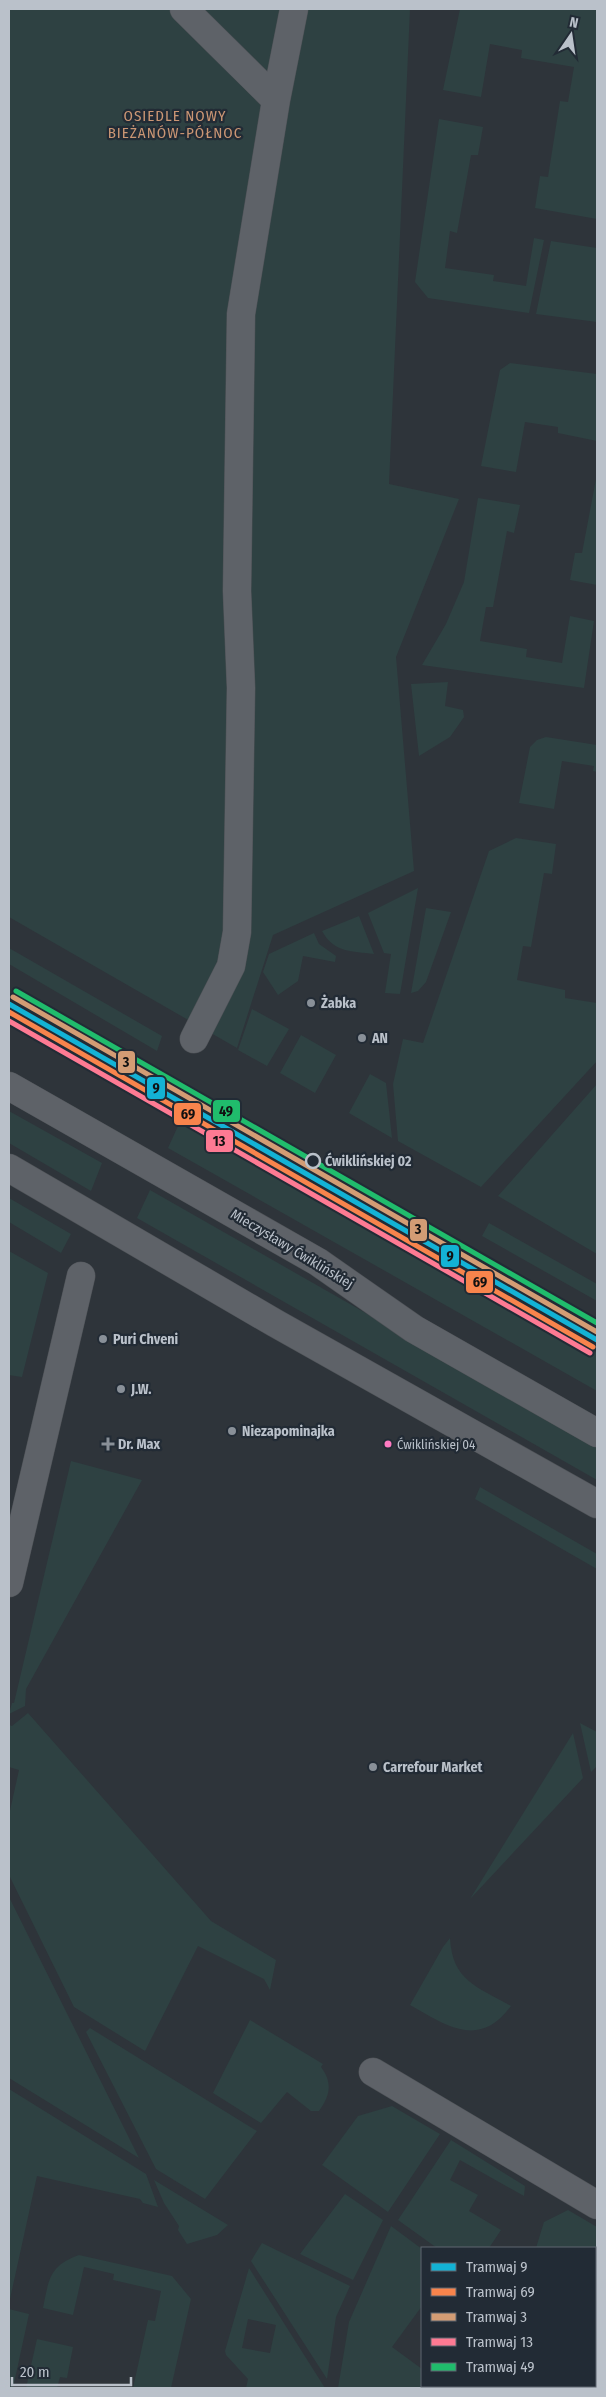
<svg xmlns="http://www.w3.org/2000/svg" width="606" height="2397" viewBox="0 0 606 2397" font-family="'Fira Sans Condensed',sans-serif">
<style>
.green{fill:#2e4142;fill-rule:evenodd}
.lines{fill:none;stroke-linecap:round;stroke-linejoin:round}
.minor-casing{stroke:#4c5055;stroke-width:29}
.minor{stroke:#5e6268;stroke-width:28}
.tram-1-casing{stroke:#222b35;stroke-width:9}
.tram-2-casing{stroke:#222b35;stroke-width:9}
.tram-3-casing{stroke:#222b35;stroke-width:9}
.tram-4-casing{stroke:#222b35;stroke-width:9}
.tram-5-casing{stroke:#222b35;stroke-width:9}
.tram-1{stroke:#13b2d5;stroke-width:5}
.tram-2{stroke:#f8844c;stroke-width:5}
.tram-3{stroke:#d39c74;stroke-width:5}
.tram-4{stroke:#fe7a93;stroke-width:5}
.tram-5{stroke:#20bc6c;stroke-width:5}
.poi-dot{fill:#899098;stroke:#222b35;stroke-width:2}
.stop-dot{fill:#222b35;stroke:#bac1ca;stroke-width:2.5}
.bus-dot{fill:#fe7ac1;stroke:#222b35;stroke-width:2}
.labels{text-anchor:middle;dominant-baseline:central;stroke-width:4.5;stroke-linejoin:round;paint-order:stroke}
.bus-label{font-size:13px;fill:#bac1ca;stroke:#222b35;text-anchor:start}
.poi-label{font-size:14px;font-weight:bold;fill:#bac1ca;stroke:#222b35;text-anchor:start}
.stop-label{font-size:14px;font-weight:bold;fill:#bac1ca;stroke:#222b35;text-anchor:start}
.street-label{font-size:14px;fill:#bac1ca;stroke:#222b35}
.neighbourhood-label{font-size:15px;letter-spacing:1px;fill:#cb9674;stroke:#222b35}
.line-badge{stroke:#222b35;stroke-width:2}
.pale-badge-label{font-size:14px;text-anchor:middle;font-weight:bold;fill:#111}
</style>
<rect width="100%" height="100%" fill="#2e343a"/>
<path class="green" d="M9 9H410L389 484 459 499 396 657 414 871 273 935 237 1048 9 917Z
M460 9H597V219L535 208 540 176 548 177 560 101 568 102 574 67 521 58 522 50 490 44 481 97 443 90Z
M439 119 483 127 478 155H471L457 233 450 231 445 268 494 275 493 281 526 286 534 238 544 240 529 313 428 298 415 282Z
M551 241 597 248V322L536 314Z
M510 363 597 374V441L558 433V427L525 422 516 472 481 466 500 370Z
M596 479H597V585L570 580 575 553H582Z
M478 498 520 505 514 533 507 531 493 607H486L480 641 527 649 526 657 562 663 570 616 594 621 584 688 422 665 446 624 464 582Z
M448 682 445 706 463 710 464 717 450 737 419 756 411 684Z
M546 737 597 745V772L593 771 594 766 562 761 554 809 519 803 530 747 537 740Z
M516 838 556 844 552 874 544 873 531 947 523 946 517 980 565 990V998L597 1003V1061L481 1187 398 1141 393 1084 403 1039 423 1043 489 851Z
M418 888 400 994 385 993 391 954 384 953 368 913Z
M426 908 451 912 426 982 418 991 411 993Z
M359 916 374 954C352 951 334 953 322 931Z
M314 933 319 944 336 956 335 962 303 956 298 981 278 995 263 972 269 954Z
M9 948 162 1036 157 1051 9 964Z
M252 1009 289 1029 267 1066 238 1050Z
M301 1035 336 1055 315 1093 280 1073Z
M370 1074 386 1083 392 1138 349 1113Z
M597 1084V1254L498 1196Z
M9 1111 102 1163 91 1191 9 1143Z
M183 1115 597 1353V1391L168 1148Z
M150 1190 597 1445V1480L137 1218Z
M9 1198 71 1234 61 1253 9 1222Z
M489 1223 597 1284V1301L482 1236Z
M9 1251 48 1273 22 1377 9 1375Z
M71 1461 142 1480 26 1689 25 1706 9 1714 12 1703H14Z
M480 1487 597 1554V1569L475 1499Z
M28 1713 211 1921 276 1960 270 1990 264 1979 198 1946 145 2051 74 2007 9 1875V1815L19 1770 9 1767V1725L12 1726Z
M580 1723 597 1732V1766L591 1772Z
M573 1733 583 1778 470 1899Z
M9 1897 139 2158 9 2078Z
M450 1938C452 1981 478 1987 511 2006 479 2050 446 2025 410 2005L443 1947Z
M250 2020 323 2064 321 2067C333 2083 330 2096 319 2111H311L287 2092 261 2123 213 2093Z
M90 2028 257 2131 205 2199 156 2169 86 2032Z
M9 2089 146 2174 158 2207 143 2203 140 2199 37 2176 10 2299Z
M392 2106 440 2134 388 2212 322 2165 358 2116Z
M451 2140 525 2186 524 2196 460 2160 450 2180 478 2195 469 2211 501 2230 489 2248H437L398 2220Z
M154 2180 228 2225 217 2235 187 2244 178 2230 179 2226 164 2203Z
M345 2194 383 2220 353 2280 300 2254Z
M568 2210 597 2227V2319L595 2317V2248H536L544 2222Z
M391 2226 422 2249V2306L392 2347 422 2369V2386H445L448 2388H338L349 2322Z
M262 2243 350 2286 336 2317 327 2379 251 2261Z
M79 2255 172 2276 191 2299 171 2388H133L148 2320 155 2321 161 2291 113 2280 114 2274 84 2267 73 2315 43 2308C49 2279 49 2266 79 2255Z
M249 2268 325 2388H246L248 2379 226 2355 225 2351ZM248 2319 276 2325 270 2353 242 2348Z
M9 2309 29 2314 13 2388H9Z
M37 2339 73 2347 67 2378 60 2377 57 2388H26Z"/>
<g class="lines">
<defs>
<path id="minor" d="M184 9 276 100
M194 1039 231 966 237 932 241 688 237 591 241 314 276 100 294 9
M9 1086 318 1262 414 1329 597 1433
M9 1168 275 1323 597 1504
M9 1583 81 1276
M373 2072 597 2205"/>
</defs>
<use href="#minor" class="minor-casing"/>
<use href="#minor" class="minor"/>
<defs>
<path id="tram-1" d="M9 1004 597 1340"/>
<path id="tram-2" d="M9 1012 593 1347"/>
<path id="tram-3" d="M13 997 597 1332"/>
<path id="tram-4" d="M9 1021 590 1353"/>
<path id="tram-5" d="M16 991 597 1323"/>
</defs>
<use href="#tram-1" class="tram-1-casing"/>
<use href="#tram-2" class="tram-2-casing"/>
<use href="#tram-3" class="tram-3-casing"/>
<use href="#tram-4" class="tram-4-casing"/>
<use href="#tram-5" class="tram-5-casing"/>
<use href="#tram-1" class="tram-1"/>
<use href="#tram-2" class="tram-2"/>
<use href="#tram-3" class="tram-3"/>
<use href="#tram-4" class="tram-4"/>
<use href="#tram-5" class="tram-5"/>
</g>
<g class="poi-dot">
<circle cx="311" cy="1003" r="5"/>
<circle cx="362" cy="1038" r="5"/>
<circle cx="103" cy="1339" r="5"/>
<circle cx="121" cy="1389" r="5"/>
<circle cx="232" cy="1431" r="5"/>
<path d="M105.5 1436.5h5v5h5v5h-5v5h-5v-5h-5v-5h5z"/>
<circle cx="373" cy="1767" r="5"/>
</g>
<circle class="stop-dot" cx="313" cy="1161" r="7"/>
<circle class="bus-dot" cx="388" cy="1444" r="4.5"/>
<g class="labels">
<g class="bus-label">
<text x="397" y="1444">Ćwiklińskiej 04</text>
</g>
<g class="poi-label">
<text x="321" y="1003">Żabka</text>
<text x="372" y="1038">AN</text>
<text x="113" y="1339">Puri Chveni</text>
<text x="131" y="1389">J.W.</text>
<text x="242" y="1431">Niezapominajka</text>
<text x="118" y="1444">Dr. Max</text>
<text x="383" y="1767">Carrefour Market</text>
</g>
<g class="stop-label">
<text x="325" y="1161">Ćwiklińskiej 02</text>
</g>
<g class="street-label">
<text transform="translate(292 1249) rotate(31)">Mieczysławy Ćwiklińskiej</text>
</g>
<g class="neighbourhood-label">
<text x="175" y="116">OSIEDLE NOWY<tspan x="175" dy="17">BIEŻANÓW-PÓŁNOC</tspan></text>
</g>
</g>
<g class="line-badge">
<rect x="117" y="1050" width="19" height="24" rx="5" fill="#d39c74"/>
<rect x="146" y="1076" width="20" height="24" rx="5" fill="#13b2d5"/>
<rect x="212" y="1099" width="29" height="24" rx="5" fill="#20bc6c"/>
<rect x="173" y="1102" width="29" height="24" rx="5" fill="#f8844c"/>
<rect x="205" y="1129" width="29" height="24" rx="5" fill="#fe7a93"/>
<rect x="409" y="1218" width="19" height="24" rx="5" fill="#d39c74"/>
<rect x="440" y="1244" width="20" height="24" rx="5" fill="#13b2d5"/>
<rect x="465" y="1270" width="29" height="24" rx="5" fill="#f8844c"/>
</g>
<g class="pale-badge-label">
<text x="126" y="1067">3</text>
<text x="156" y="1093">9</text>
<text x="226" y="1116">49</text>
<text x="188" y="1119">69</text>
<text x="219" y="1146">13</text>
<text x="418" y="1234">3</text>
<text x="450" y="1261">9</text>
<text x="480" y="1287">69</text>
</g>
<rect width="606" height="2397" fill="none" stroke="#bac1ca" stroke-width="20"/>
<rect x="421" y="2247" width="175" height="140" fill="#222b35" stroke="#5f6771"/>
<rect x="431" y="2263" width="25" height="8" fill="#13b2d5" stroke="#5f6771"/>
<text x="466" y="2272" font-size="15" fill="#bac1ca">Tramwaj 9</text>
<rect x="431" y="2288" width="25" height="8" fill="#f8844c" stroke="#5f6771"/>
<text x="466" y="2297" font-size="15" fill="#bac1ca">Tramwaj 69</text>
<rect x="431" y="2313" width="25" height="8" fill="#d39c74" stroke="#5f6771"/>
<text x="466" y="2322" font-size="15" fill="#bac1ca">Tramwaj 3</text>
<rect x="431" y="2338" width="25" height="8" fill="#fe7a93" stroke="#5f6771"/>
<text x="466" y="2347" font-size="15" fill="#bac1ca">Tramwaj 13</text>
<rect x="431" y="2363" width="25" height="8" fill="#20bc6c" stroke="#5f6771"/>
<text x="466" y="2372" font-size="15" fill="#bac1ca">Tramwaj 49</text>
<g transform="translate(571 35) rotate(13)" stroke="#222b35" stroke-width="4" paint-order="stroke">
<path d="M0-4L9 19L0 12L-9 19Z" fill="#bac1ca"/>
<text y="-8" font-size="14" font-weight="bold" text-anchor="middle" fill="#bac1ca">N</text>
</g>
<path d="M12 2377v8h119v-8" fill="none" stroke="#bac1ca" stroke-width="2.5"/>
<text x="20" y="2377" font-size="15" fill="#bac1ca" stroke="#222b35" stroke-width="4" paint-order="stroke">20 m</text>
</svg>
